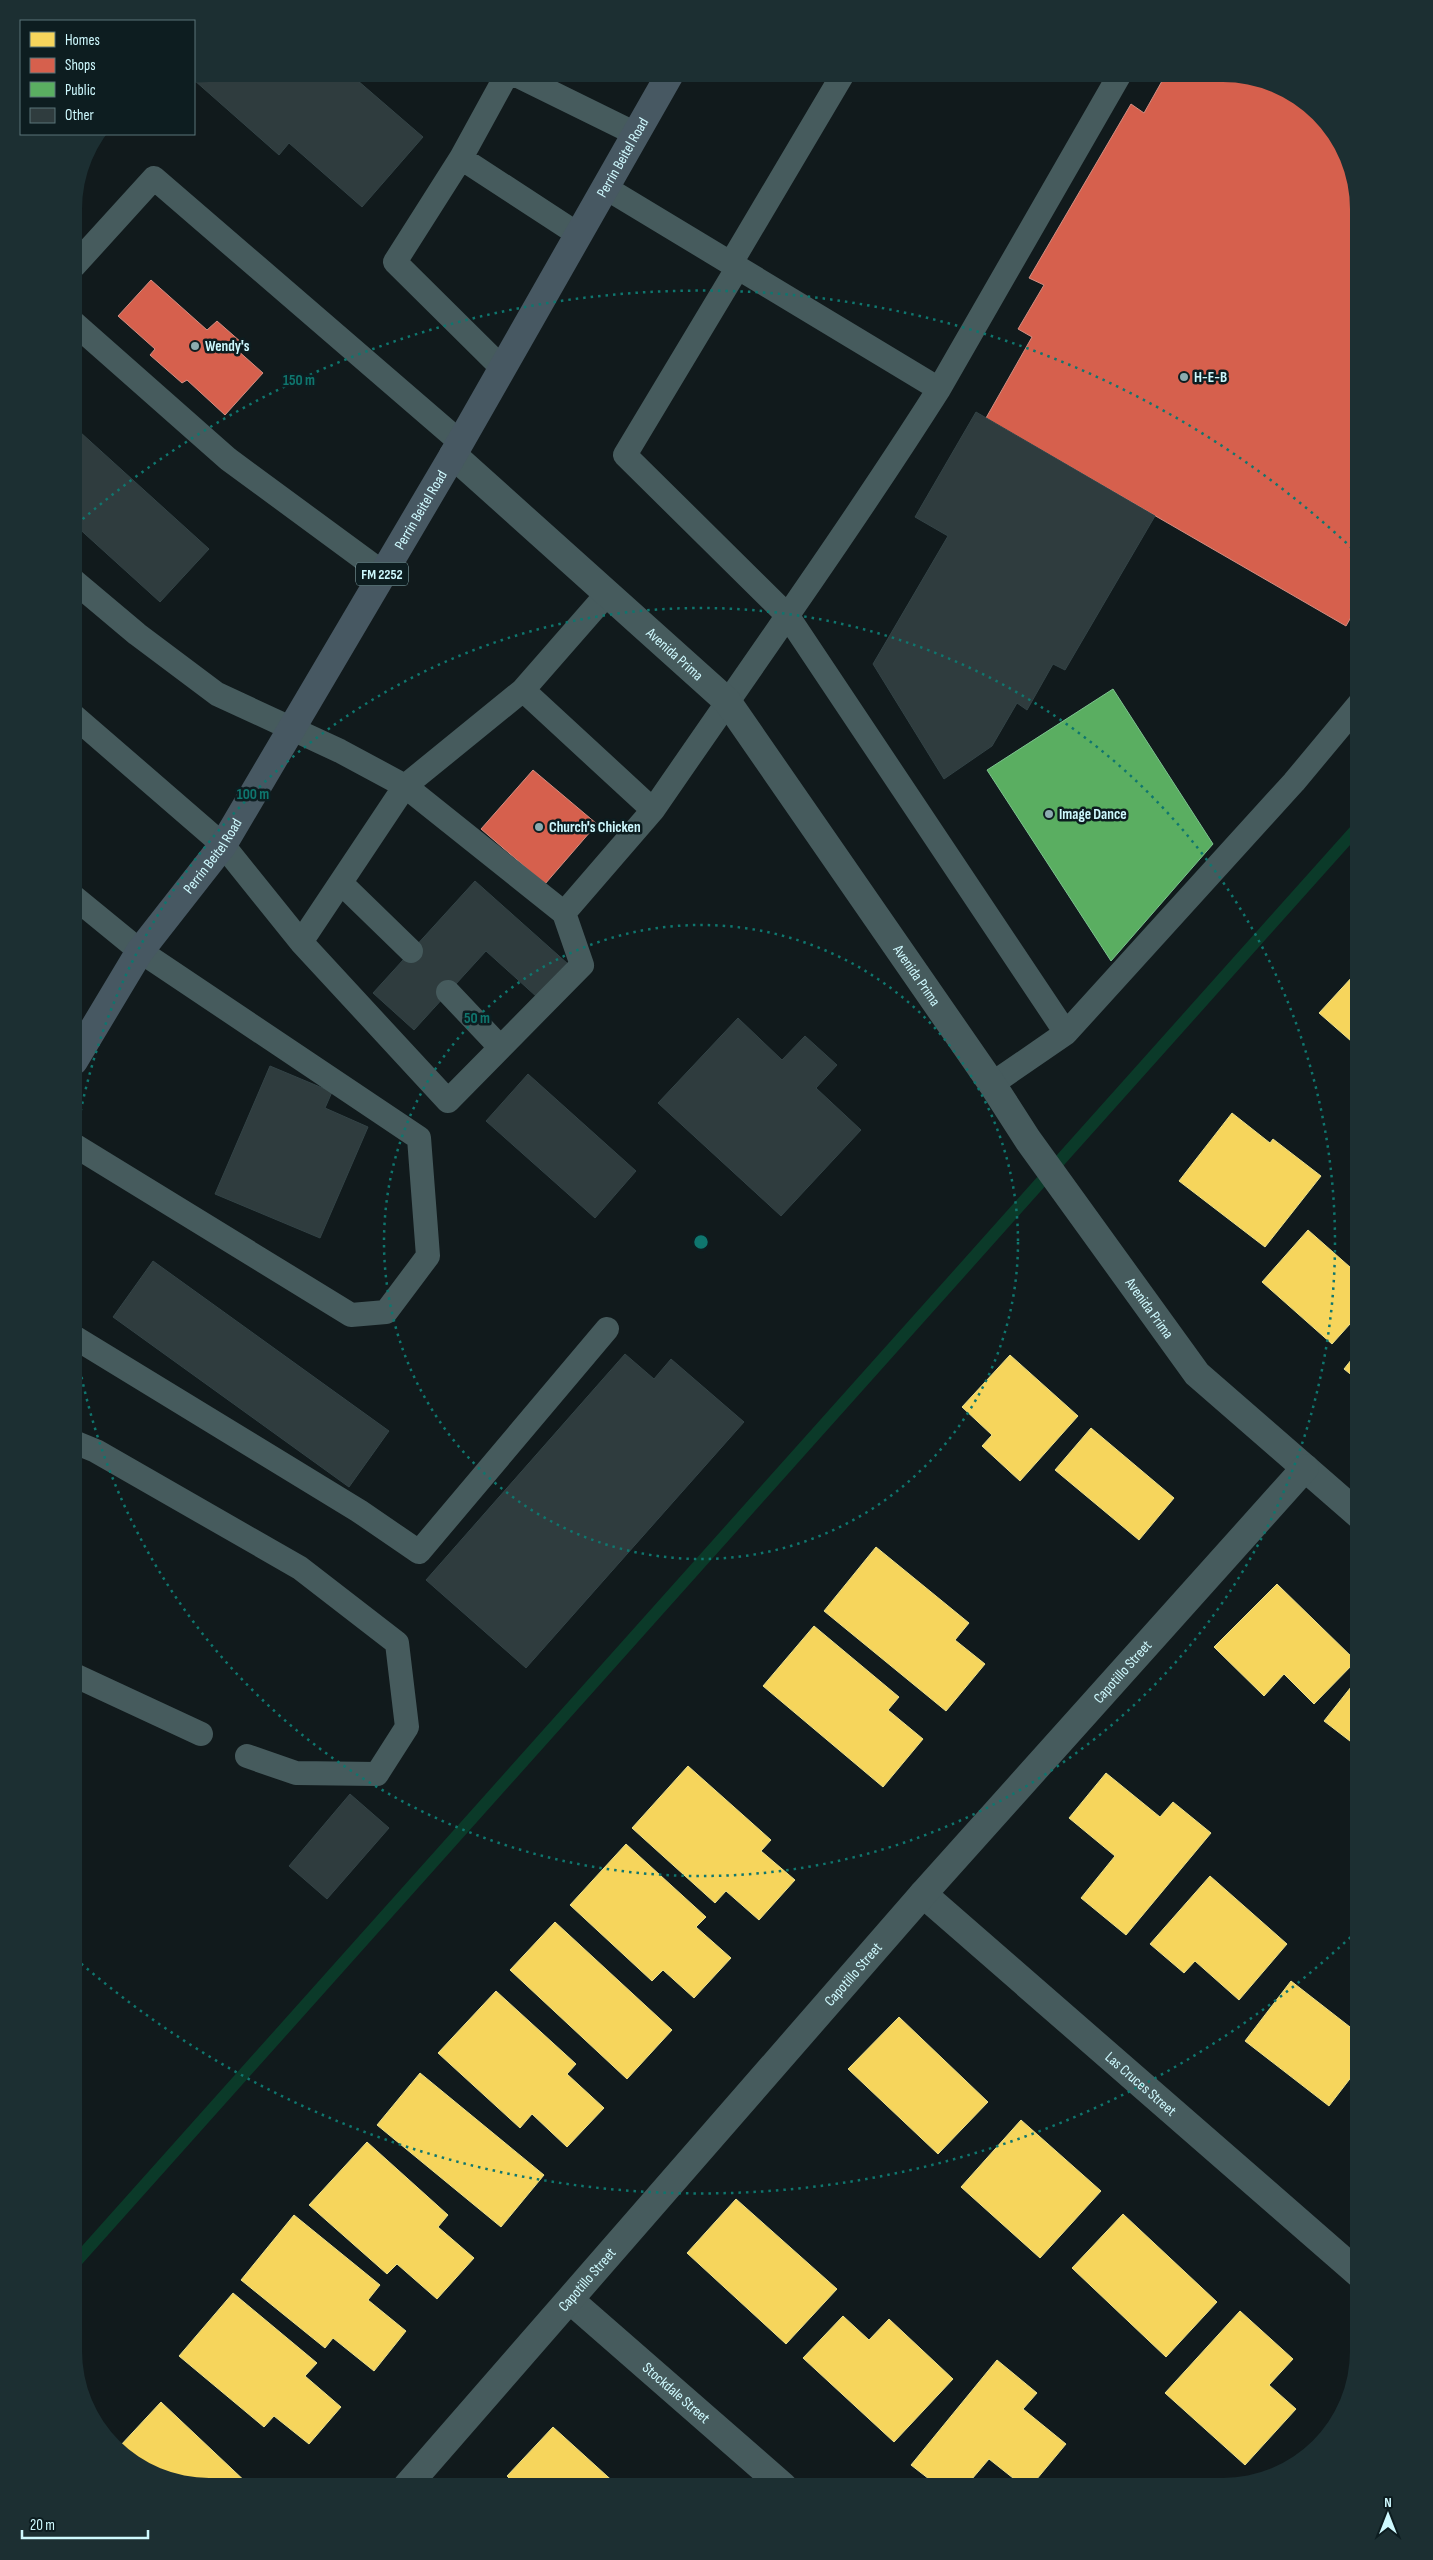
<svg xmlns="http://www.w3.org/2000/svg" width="1433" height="2560" viewBox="0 0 1433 2560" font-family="'Sofia Sans Condensed',sans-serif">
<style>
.homes{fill:#f6d55c;stroke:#eae08d}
.shops{fill:#d6604d;stroke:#d48e82}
.public{fill:#5aae61;stroke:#7dc490}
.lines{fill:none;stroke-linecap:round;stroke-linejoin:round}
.stream{stroke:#0b3a29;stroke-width:12}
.building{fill:#2f3c3e;stroke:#334346}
.service{stroke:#465b5d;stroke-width:24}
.minor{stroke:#465b5d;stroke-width:28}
.primary{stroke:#475862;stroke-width:28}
.ring{fill:none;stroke:#0f766e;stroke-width:2.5;stroke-dasharray:2.5 5}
.poi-dot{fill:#8cabaf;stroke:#0d1d20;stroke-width:2}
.labels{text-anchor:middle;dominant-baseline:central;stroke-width:5;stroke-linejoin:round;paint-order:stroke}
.shield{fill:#0d1d20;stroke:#94b7bb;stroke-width:1}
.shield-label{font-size:14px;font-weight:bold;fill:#cef9fe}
.street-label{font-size:15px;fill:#cef9fe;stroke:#0d1d20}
.poi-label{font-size:15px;font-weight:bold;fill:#cef9fe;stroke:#0d1d20;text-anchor:start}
.centre{fill:#0f766e;stroke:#0d1d20;stroke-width:2.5}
.ring-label{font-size:15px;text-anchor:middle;font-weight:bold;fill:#0f766e;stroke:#0d1d20;stroke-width:5;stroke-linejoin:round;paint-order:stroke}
</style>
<rect width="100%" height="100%" fill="#111a1c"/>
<path class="homes" d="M1353 976 1359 982V1032L1351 1041 1319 1013Z
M1232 1113 1270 1143 1273 1139 1321 1176 1265 1247 1179 1181Z
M1308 1230 1359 1275V1314L1332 1344 1262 1282Z
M1359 1350V1381L1344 1369Z
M1010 1355 1078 1416 1020 1481 982 1446 992 1435 962 1407Z
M1091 1428 1174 1498 1139 1540 1055 1470Z
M876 1547 969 1623 955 1640 985 1664 946 1711 824 1611Z
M1277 1584 1356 1661 1314 1704 1284 1674 1264 1696 1214 1647Z
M814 1626 899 1697 888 1710 923 1739 883 1787 763 1686Z
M1359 1677V1748L1324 1721Z
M688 1766 771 1840 761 1851 795 1880 759 1920 726 1891 715 1903 632 1828Z
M1106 1773 1160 1817 1173 1802 1211 1833 1126 1935 1081 1898 1115 1856 1069 1818Z
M626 1844 706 1917 696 1927 731 1958 694 1998 663 1970 652 1981 570 1905Z
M1210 1876 1287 1944 1239 2000 1195 1961 1184 1973 1150 1944Z
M555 1922 672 2030 627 2079 510 1970Z
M1291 1981 1359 2034V2067L1329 2106 1245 2041Z
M496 1991 576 2064 567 2074 604 2108 567 2147 532 2114 520 2128 438 2053Z
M899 2017 988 2102 938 2154 848 2069Z
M420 2073 544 2175 501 2227 377 2125Z
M1021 2120 1101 2191 1040 2258 961 2187Z
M1359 2124V2139L1352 2132Z
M367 2142 448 2215 438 2227 474 2258 437 2299 397 2264 387 2274 309 2205Z
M736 2199 837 2289 786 2344 687 2253Z
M1123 2214 1217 2302 1166 2357 1072 2268Z
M294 2215 380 2285 368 2300 406 2331 374 2371 333 2338 325 2348 241 2280Z
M233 2293 317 2363 305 2376 341 2407 309 2444 274 2416 264 2427 179 2356Z
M1240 2311 1293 2359 1269 2385 1296 2409 1245 2465 1165 2393Z
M843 2316 869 2340 889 2319 953 2379 894 2442 803 2358Z
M997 2360 1037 2393 1023 2409 1066 2444 1031 2486H1023L989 2459 966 2486H938L911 2465Z
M161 2402 250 2486H201L134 2463 120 2446Z
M553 2427 618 2486H517L507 2476Z"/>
<path class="shops" d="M1166 74 1185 76 1186 74H1233L1306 102 1349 157 1359 209V603L1346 626 986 418 1032 337 1018 329 1044 285 1029 278 1131 104 1144 113Z
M151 280 207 330 217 321 242 343 236 349 263 373 225 415 187 380 182 383 150 355 155 349 118 316Z
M533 770 597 824 545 884 481 829Z"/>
<path class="public" d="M1113 689 1213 844 1111 961 987 770Z"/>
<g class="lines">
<path class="stream" d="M74 2264 1359 826"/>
</g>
<path class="building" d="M209 74H350L423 137 362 207 289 143 279 155 194 80V77Z
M976 412 1155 516 1065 670 1053 664 1027 710 1017 703 992 746 944 779 873 664 948 536 915 517Z
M80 432 209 549 160 602 74 524V438Z
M475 881 568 964 537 997 486 951 414 1030 373 993Z
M738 1018 782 1060 805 1036 837 1065 816 1088 861 1130 781 1216 658 1103Z
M270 1066 332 1092 325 1108 368 1127 320 1238 215 1194Z
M528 1074 636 1171 595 1218 486 1121Z
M153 1261 389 1431 349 1487 113 1317Z
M625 1354 654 1379 671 1359 744 1422 526 1668 426 1580Z
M350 1794 389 1828 327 1899 289 1866Z"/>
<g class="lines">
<path class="service" d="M514 74 636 134
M461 158 507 74
M606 188 939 389 1120 74
M731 263 843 74
M74 266 154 178 460 442
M738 267 625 455 787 615 1066 1033 992 1084
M74 323 228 459 383 573
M502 368 395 262 461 158 579 235
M74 581 137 634 217 694 340 751 405 786 523 690 607 594
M74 716 223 845 301 942 448 1101 582 965 564 913 653 810 523 690
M653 810C749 670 848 532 939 389
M341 883 411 951
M301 942 405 786 564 913
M448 992 500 1047
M1066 1033 1294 782 1359 704
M74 1145 351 1315 386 1312 428 1256 419 1138 140 951 74 897
M74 1337 359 1511 419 1552 607 1329
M74 1442 96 1451 300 1568 397 1643 407 1727 377 1774 296 1773 247 1756
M74 1675 201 1734"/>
<g class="minor">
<path id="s1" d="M453 455 727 701 992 1084 1028 1140 1197 1374 1359 1515"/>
<path id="s2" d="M923 1894 1359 2274"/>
<path id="s3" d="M570 2300 783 2486"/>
<path id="s4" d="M407 2486 923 1894 1305 1468"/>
</g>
<path class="primary" id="s5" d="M74 1061 140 951 223 845 453 455 670 74"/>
</g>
<g class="ring">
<circle cx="701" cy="1242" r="317"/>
<path d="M74 1148A634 634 0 1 1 74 1336"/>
<path d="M1356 1932A951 951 0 0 1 77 1960M77 524A951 951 0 0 1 1356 552"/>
</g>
<g class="poi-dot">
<circle cx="195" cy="346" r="5"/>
<circle cx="1184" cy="377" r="5"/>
<circle cx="1049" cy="814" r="5"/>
<circle cx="539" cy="827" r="5"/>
</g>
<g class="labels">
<rect class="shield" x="356" y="562.5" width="52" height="23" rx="4"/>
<g class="shield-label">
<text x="382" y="574">FM 2252</text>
</g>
<g class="street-label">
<text stroke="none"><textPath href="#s5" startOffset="1058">Perrin Beitel Road</textPath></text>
<text stroke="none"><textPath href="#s5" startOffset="652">Perrin Beitel Road</textPath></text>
<text stroke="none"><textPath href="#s1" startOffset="298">Avenida Prima</textPath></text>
<text stroke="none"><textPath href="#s5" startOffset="248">Perrin Beitel Road</textPath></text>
<text stroke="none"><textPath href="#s1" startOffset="702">Avenida Prima</textPath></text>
<text stroke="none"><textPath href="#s1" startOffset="1108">Avenida Prima</textPath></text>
<text stroke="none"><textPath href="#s4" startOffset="1084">Capotillo Street</textPath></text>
<text stroke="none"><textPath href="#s4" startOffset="679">Capotillo Street</textPath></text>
<text stroke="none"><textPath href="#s2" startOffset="289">Las Cruces Street</textPath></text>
<text stroke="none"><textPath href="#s4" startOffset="274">Capotillo Street</textPath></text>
<text stroke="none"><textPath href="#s3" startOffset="141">Stockdale Street</textPath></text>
</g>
<g class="poi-label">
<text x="205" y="346">Wendy's</text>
<text x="1194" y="377">H-E-B</text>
<text x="1059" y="814">Image Dance</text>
<text x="549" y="827">Church's Chicken</text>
</g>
</g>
<path d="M0 0H1433V2560H0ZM209 82H1223A127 127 0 0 1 1350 209V2351A127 127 0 0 1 1223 2478H209A127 127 0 0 1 82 2351V209A127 127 0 0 1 209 82Z" fill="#1c2f32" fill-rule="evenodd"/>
<circle cx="701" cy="1242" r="8" class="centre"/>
<g class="ring-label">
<text x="299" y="385">150 m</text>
<text x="253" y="799">100 m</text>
<text x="477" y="1023">50 m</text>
</g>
<rect x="20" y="20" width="175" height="115" fill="#0d1d20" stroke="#5a7579"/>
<rect x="30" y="32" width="25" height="15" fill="#f6d55c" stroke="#5a7579"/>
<text x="65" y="45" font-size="15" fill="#cef9fe">Homes</text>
<rect x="30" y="58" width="25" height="15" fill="#d6604d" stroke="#5a7579"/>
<text x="65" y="70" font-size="15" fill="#cef9fe">Shops</text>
<rect x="30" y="82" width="25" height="15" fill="#5aae61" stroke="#5a7579"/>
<text x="65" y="95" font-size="15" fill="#cef9fe">Public</text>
<rect x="30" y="108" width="25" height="15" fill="#2f3c3e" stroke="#5a7579"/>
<text x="65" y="120" font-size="15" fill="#cef9fe">Other</text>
<g transform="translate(1388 2515)" stroke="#0d1d20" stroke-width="4" paint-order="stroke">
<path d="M0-4L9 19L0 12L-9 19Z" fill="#cef9fe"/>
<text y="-8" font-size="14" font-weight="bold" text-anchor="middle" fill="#cef9fe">N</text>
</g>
<path d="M22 2530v8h126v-8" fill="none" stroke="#cef9fe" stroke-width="2.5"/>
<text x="30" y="2530" font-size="15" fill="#cef9fe" stroke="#0d1d20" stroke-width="4" paint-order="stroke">20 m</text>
</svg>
